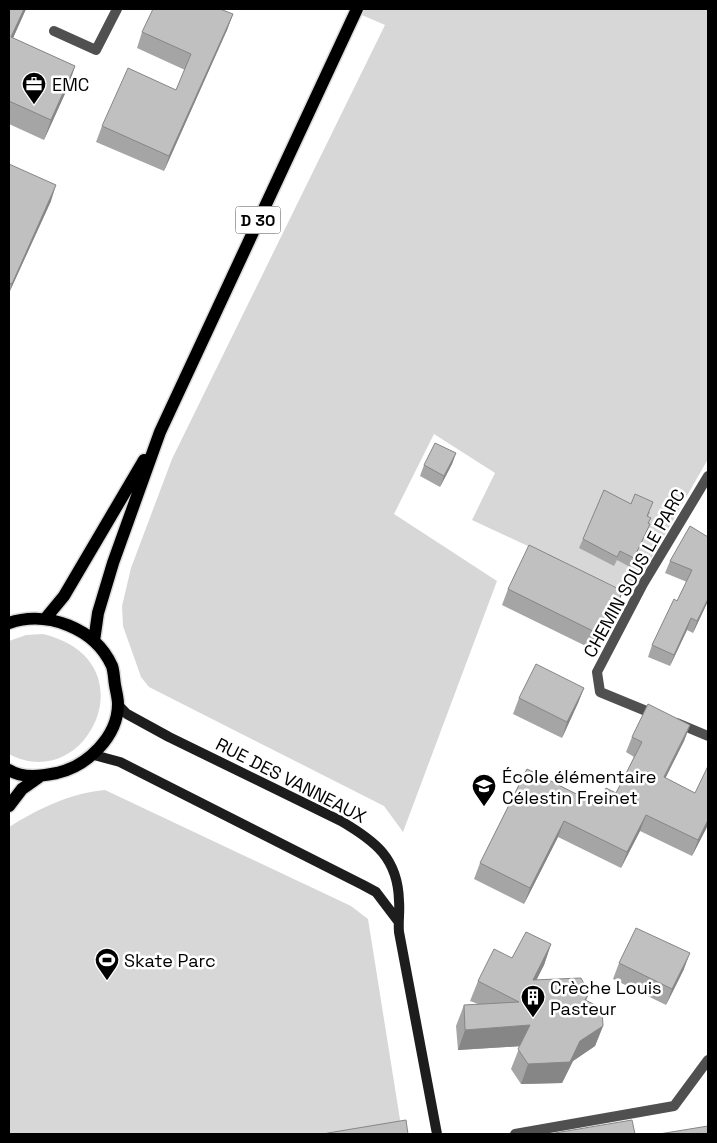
<svg xmlns="http://www.w3.org/2000/svg" width="717" height="1143" viewBox="0 0 717 1143" font-family="'Space Grotesk',sans-serif">
<style>
.green{fill:#d7d7d7}
.lines{fill:none;stroke-linecap:round;stroke-linejoin:round}
.primary-casing{stroke:#dbdbdb;stroke-width:15}
.street{stroke:#505050;stroke-width:10}
.secondary{stroke:#1d1d1d;stroke-width:10}
.primary{stroke:#000;stroke-width:12}
.wall{fill:#a5a5a5}
.shaded-wall{fill:#868686}
.building{fill:#c0c0c0;stroke:#868686}
.labels{text-anchor:middle;dominant-baseline:central;stroke-width:5;stroke-linejoin:round;paint-order:stroke}
.shield{fill:#fff;stroke:#4c4c4c;stroke-width:1}
.shield-label{font-size:16px;font-weight:bold;fill:#000}
.poi-label{font-size:18px;fill:#000;stroke:#fff;text-anchor:start}
.street-label{font-size:18px;fill:#000;stroke:#fff}
</style>
<rect width="100%" height="100%" fill="#fff"/>
<path class="green" d="M357 9H708V459L631 594 472 520 495 473 434 434 394 514 497 581 403 832 384 806 149 687 141 677 123 626 122 606 131 568 172 459 385 25 355 12Z
M43 634C152 660 87 796 9 754V641L26 635Z
M105 790 351 906 368 919 402 1132 388 1134H9V827C38 809 70 793 105 790Z"/>
<g class="lines">
<defs>
<path id="primary" d="M45 619 64 596 144 460
M9 623C47 610 95 628 112 666 114 672 114 679 115 685 116 691 118 698 118 704 118 737 87 766 57 773 42 776 23 779 9 770
M94 641 98 613 113 563 160 432 357 9
M9 806 22 789 39 777"/>
</defs>
<use href="#primary" class="primary-casing"/>
<path class="street" d="M54 31 96 50 117 9
M656 715 600 692 597 672 643 584 708 476
M677 723 708 736
M515 1134 674 1106 708 1060"/>
<path class="secondary" d="M118 705 127 714 169 737 341 821C375 841 398 858 399 901 400 912 398 922 399 932L437 1134
M94 755 120 762 363 885 376 892 398 921"/>
<use href="#primary" class="primary"/>
</g>
<path class="wall" d="M9 9H26L13 38 75 66 68 87 44 140 9 124Z
M233 14 227 30 164 171 96 142 102 126 176 90 185 70 137 48 142 32Z
M9 164 51 201 9 293Z
M456 453 452 464 440 487 420 476 424 465Z
M631 504 650 512 648 516 649 523 650 524 646 533 630 567 617 560 614 566 579 548 583 539Z
M708 537V601L693 633 687 630 670 666 648 657 652 645 677 601 687 582 665 573 670 561Z
M508 589 623 591 617 607 596 651 502 605Z
M584 688 578 703 562 738 513 714 519 698Z
M690 725 684 741 665 778 708 825 692 856 640 831 621 868 558 837 524 904 474 879 480 863 527 769 598 805 616 793 634 757 626 752 632 737Z
M551 944 544 965 536 980 589 993 586 1001 603 1026 595 1046 573 1061 562 1083 521 1084 511 1069 520 1046 458 1050 456 1026 464 1005 478 1004 470 1001 478 981 512 958Z
M619 963 684 969 666 1005 613 979Z"/>
<path class="shaded-wall" d="M24 9H26L9 47 11 37Z
M233 14 227 30 164 171 169 156Z
M75 66 68 87 44 140 51 120Z
M56 185 51 201 9 293 12 284Z
M456 453 452 464 440 487 444 476Z
M623 591 617 607 596 651 601 635Z
M708 599V601L693 633 697 621Z
M691 618 687 630 670 666 674 655Z
M584 688 578 703 562 738 567 722Z
M690 725 684 741 658 793 664 777Z
M646 815 640 831 621 868 627 852Z
M708 820V825L692 856 698 840Z
M564 821 558 837 524 904 530 888Z
M551 944 544 965 526 1001 533 980Z
M690 953 684 969 666 1005 672 989Z
M530 1025 523 1046 458 1050 465 1030Z
M603 1026 595 1046 573 1061 562 1083 521 1084 528 1064 580 1041Z"/>
<path class="building" d="M9 9H24L11 37 75 66 51 120 9 101Z
M153 9H220L233 14 169 156 102 126 128 68 176 90 191 54 142 32Z
M9 164 56 185 12 284 9 283Z
M435 443 456 453 444 476 424 465Z
M604 490 631 504 635 494 653 502 647 516 651 518 648 523 650 524 634 558 620 551 617 557 583 539Z
M690 526 708 537V599L697 621 691 618 674 655 652 645 674 599 677 601 692 570 670 561Z
M529 545 623 591 601 635 508 589Z
M536 664 584 688 567 722 519 698Z
M648 704 690 725 664 777 695 793 708 766V820L698 840 646 815 627 852 564 821 530 888 480 863 527 769 598 805 606 788 616 793 642 742 632 737Z
M636 928 690 953 672 989 619 963Z
M526 932 551 944 533 980 581 978 589 993 585 1000 602 1008 603 1026 580 1041 570 1062 528 1064 518 1049 530 1025 465 1030 464 1005 519 1002 478 981 494 949 512 958Z
M406 1120 408 1134H322Z
M632 1120 635 1134H549Z
M708 1126V1134H659Z"/>
<defs>
<symbol id="office-pin" viewBox="-11 -11 22 30"><path d="M0 17L-7.5 6A9.5 9.5 0 1 1 7.5 6Z" fill="#000" stroke="#fff"/><path d="M-6-3h4V-5.5h4V-3h4V5H-6ZM-1-4.5V-3h2v-1.5ZM-6 0V1H6V0Z" fill="#fff"/></symbol>
<symbol id="school-pin" viewBox="-11 -11 22 30"><path d="M0 17L-7.5 6A9.5 9.5 0 1 1 7.5 6Z" fill="#000" stroke="#fff"/><path d="M0-5L7-2L0 1L-7-2ZM-4 1L0 2.5L4 1V4Q0 6-4 4Z" fill="#fff"/></symbol>
<symbol id="stadium-pin" viewBox="-11 -11 22 30"><path d="M0 17L-7.5 6A9.5 9.5 0 1 1 7.5 6Z" fill="#000" stroke="#fff"/><path d="M0-5a6.5 5 0 1 0 0 10a6.5 5 0 1 0 0-10ZM-3.5-1.8h7v3.6h-7Z" fill="#fff"/></symbol>
<symbol id="building-pin" viewBox="-11 -11 22 30"><path d="M0 17L-7.5 6A9.5 9.5 0 1 1 7.5 6Z" fill="#000" stroke="#fff"/><path d="M-4-6H4V6H1V3H-1V6H-4ZM-2.5-4.3h1.7v1.8h-1.7ZM.8-4.3h1.7v1.8H.8ZM-2.5-1h1.7V.8h-1.7ZM.8-1h1.7V.8H.8Z" fill="#fff"/></symbol>
</defs>
<g fill-rule="evenodd">
<use href="#office-pin" x="20" y="70" width="28" height="38"/>
<use href="#school-pin" x="470" y="772" width="28" height="38"/>
<use href="#stadium-pin" x="93" y="946" width="28" height="38"/>
<use href="#building-pin" x="519" y="983" width="28" height="38"/>
</g>
<g class="labels">
<rect class="shield" x="235.5" y="206.5" width="45" height="27" rx="4"/>
<g class="shield-label">
<text x="258" y="220">D 30</text>
</g>
<g class="poi-label">
<text x="52" y="84">EMC</text>
<text x="502" y="776">École élémentaire<tspan x="502" dy="21">Célestin Freinet</tspan></text>
<text x="124" y="960">Skate Parc</text>
<text x="550" y="987">Crèche Louis<tspan x="550" dy="21">Pasteur</tspan></text>
</g>
<g class="street-label">
<text transform="translate(634 573) rotate(-61)">CHEMIN SOUS LE PARC</text>
<text transform="translate(291 780) rotate(27)">RUE DES VANNEAUX</text>
</g>
</g>
<rect width="717" height="1143" fill="none" stroke="#000000" stroke-width="20"/>
</svg>
